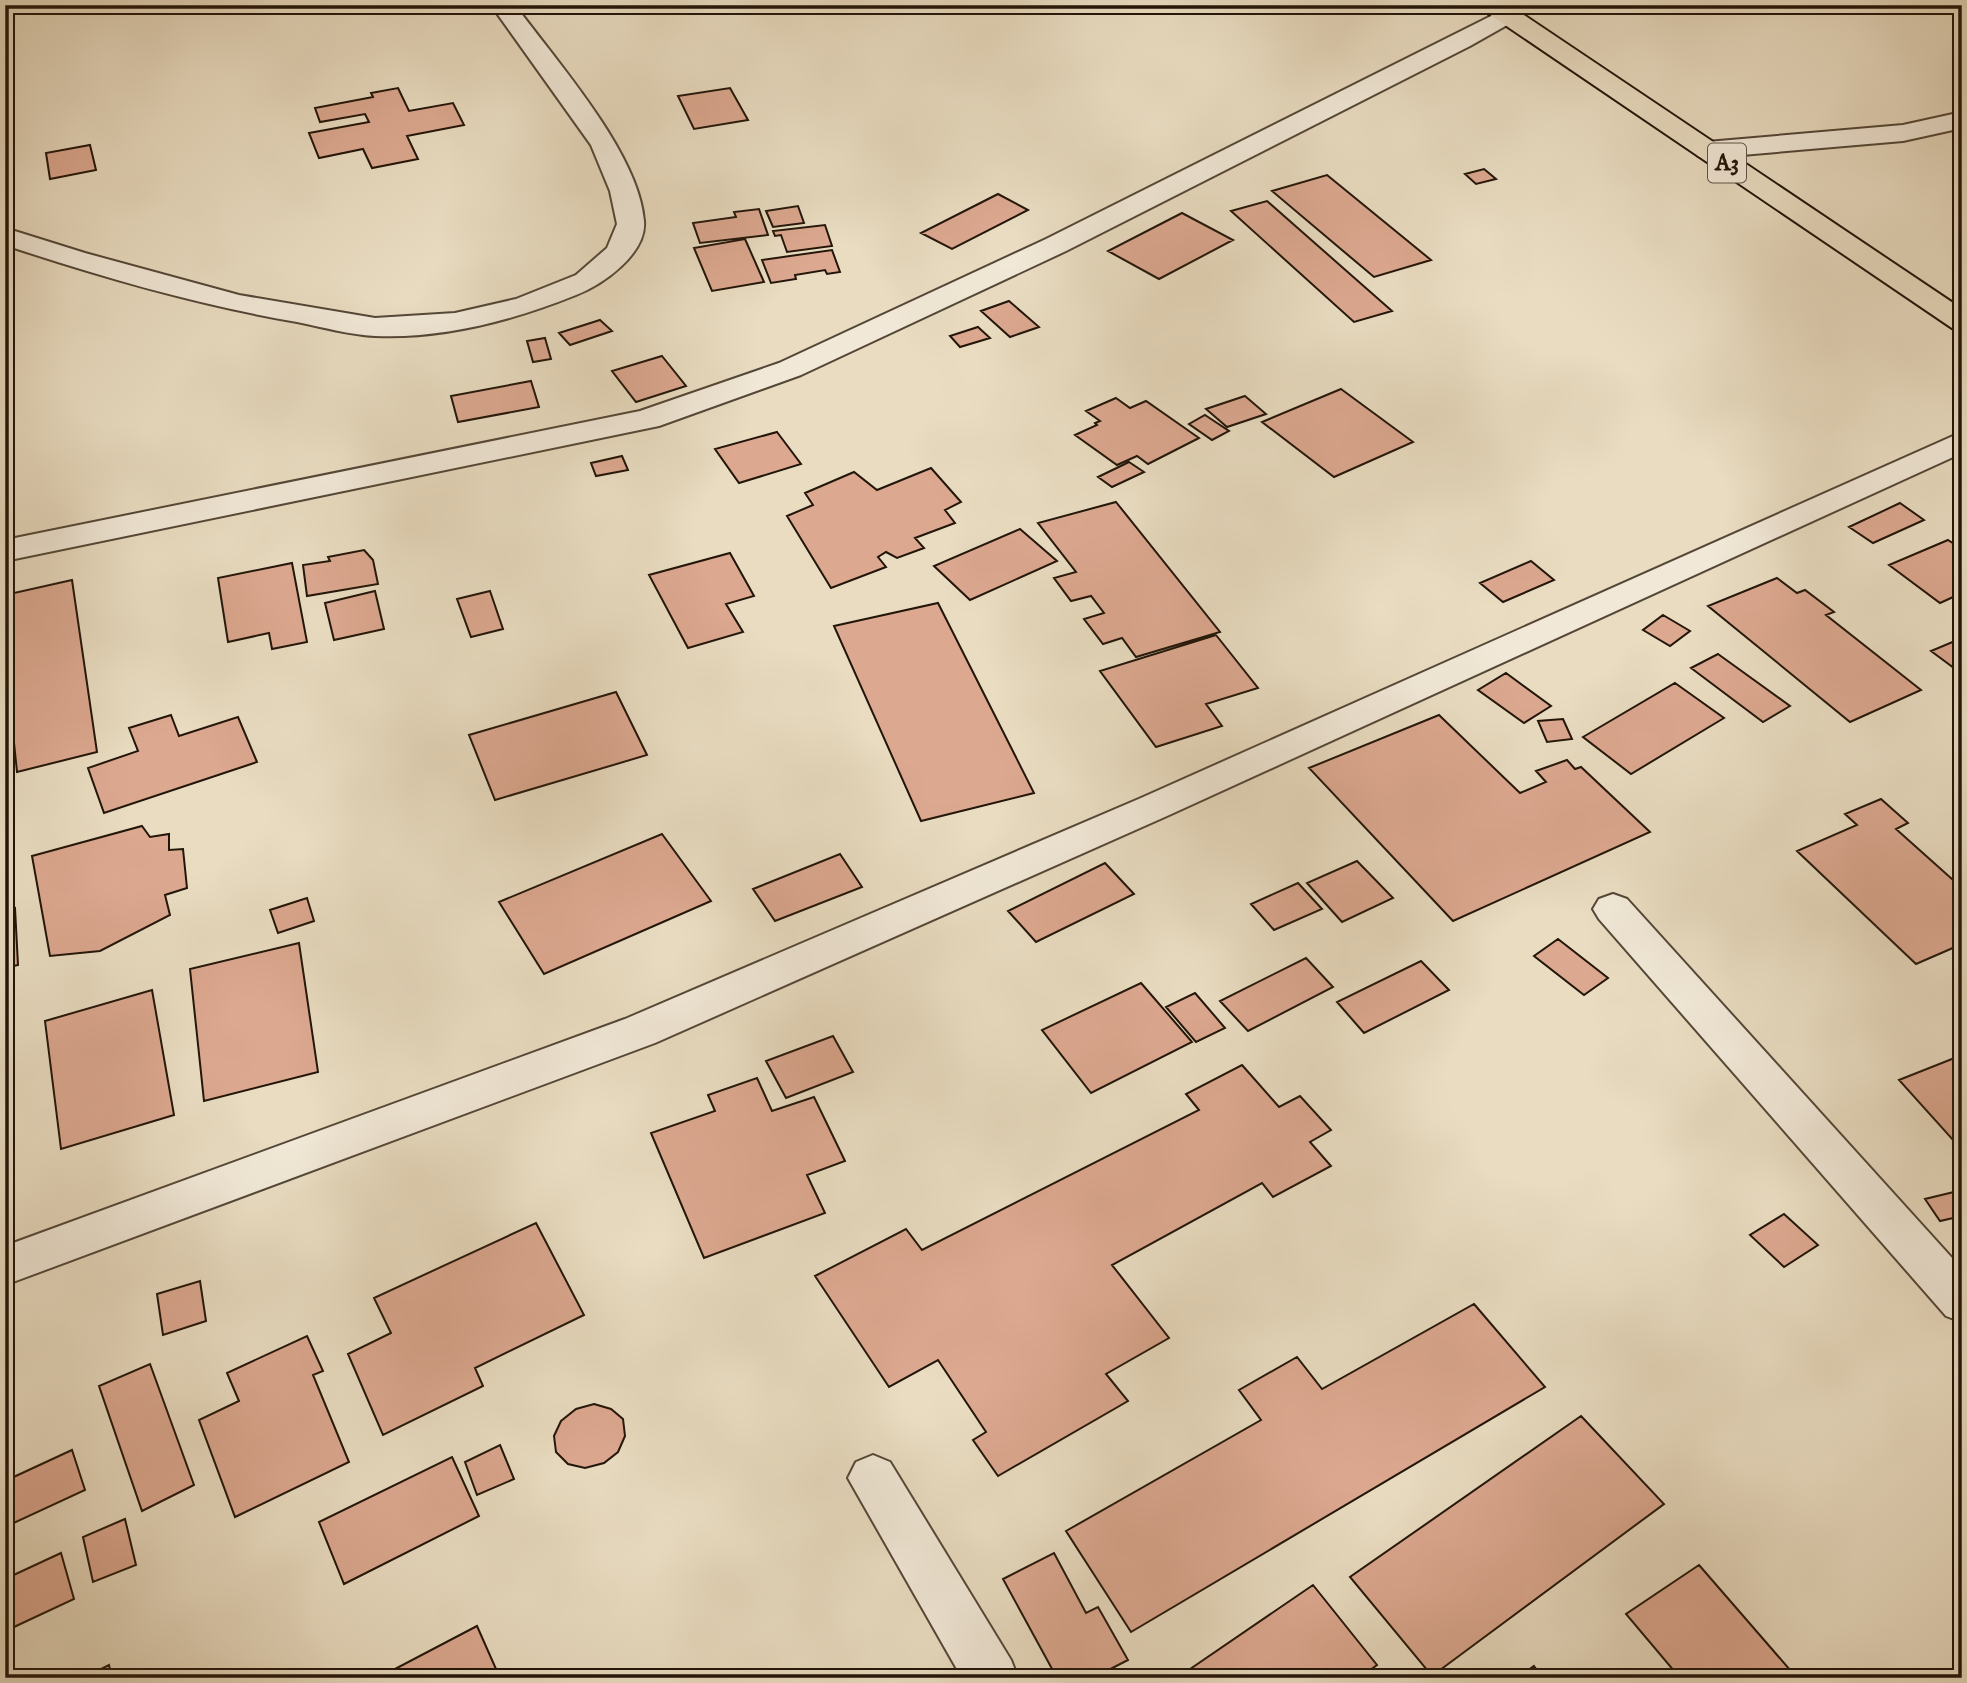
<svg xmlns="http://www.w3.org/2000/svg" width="1967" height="1683" viewBox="0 0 1967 1683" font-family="'IM FELL English',serif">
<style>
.building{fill:#dca890;stroke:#221509;stroke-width:2}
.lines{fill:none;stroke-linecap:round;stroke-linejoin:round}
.street-casing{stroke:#544737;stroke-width:4}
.highway-casing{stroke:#221509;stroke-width:4}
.street{fill:#f1e8d7;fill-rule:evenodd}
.highway{fill:#e9dcc1;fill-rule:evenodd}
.labels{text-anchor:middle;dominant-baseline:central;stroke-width:7;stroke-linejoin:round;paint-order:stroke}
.shield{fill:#f1e8d7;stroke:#605447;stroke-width:2}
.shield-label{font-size:23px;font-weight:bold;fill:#221509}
</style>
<rect width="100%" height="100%" fill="#e9dcc1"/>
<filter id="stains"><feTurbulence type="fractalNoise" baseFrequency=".00286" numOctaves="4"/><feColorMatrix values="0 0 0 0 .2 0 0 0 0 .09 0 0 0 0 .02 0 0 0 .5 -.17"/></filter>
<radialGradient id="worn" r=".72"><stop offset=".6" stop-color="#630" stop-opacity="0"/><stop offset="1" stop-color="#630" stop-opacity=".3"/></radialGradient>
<path class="building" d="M1747 5H1782L1774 13Z
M398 88 409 111 453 103 464 125 407 136 418 159 372 168 363 149 319 158 309 133 369 122 365 114 320 122 315 108 373 97 371 93Z
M730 88 748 120 694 129 678 96Z
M90 145 96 170 50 179 46 153Z
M1484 169 1496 179 1476 184 1465 174Z
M1327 175 1431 260 1374 277 1272 191Z
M998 194 1028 210 952 249 921 233Z
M1267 201 1392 311 1354 322 1231 211Z
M798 206 804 223 773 227 766 211Z
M759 209 768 235 700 243 693 223 736 217 734 212Z
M1182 213 1233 240 1159 279 1108 251Z
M825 225 832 246 787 252 781 235 775 236 773 231Z
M745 239 764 282 712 291 694 248Z
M832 250 840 272 827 274 825 270 795 275 796 279 771 283 762 260Z
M1009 301 1039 327 1010 337 981 311Z
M600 320 612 331 570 345 559 333Z
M978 327 990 338 960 347 950 336Z
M545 338 551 359 533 362 527 341Z
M662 356 686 386 636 402 612 371Z
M531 381 539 407 458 422 451 396Z
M1341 389 1413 442 1334 477 1262 422Z
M1245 396 1266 414 1227 427 1206 409Z
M1116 398 1130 408 1146 401 1199 438 1148 464 1137 456 1117 465 1075 435 1097 425 1095 423 1100 421 1086 411Z
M1205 415 1229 431 1212 440 1189 424Z
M777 432 801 464 739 483 715 449Z
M622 456 628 470 596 476 591 463Z
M1129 462 1144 472 1112 487 1098 477Z
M931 468 961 502 945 510 955 523 915 538 924 548 897 558 886 552 878 557 886 567 831 588 787 516 813 505 805 493 854 472 877 490Z
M1116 502 1220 632 1136 657 1122 638 1103 644 1084 619 1104 613 1091 596 1071 601 1054 578 1076 572 1038 523Z
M1900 503 1924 520 1873 543 1849 527Z
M1020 529 1057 561 970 600 934 566Z
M1948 540 1962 549V593L1940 603 1889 565Z
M364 550 373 560 378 584 307 596 303 565 330 561 328 557Z
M730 553 754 596 726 604 743 632 688 648 649 575Z
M1531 561 1554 580 1503 602 1480 583Z
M292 563 307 642 272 649 269 633 228 642 218 578Z
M1777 578 1797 593 1805 590 1834 612 1826 615 1921 690 1850 722 1708 606Z
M72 580 97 752 17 772 5 654V595Z
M375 591 384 629 334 640 325 603Z
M490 591 503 629 471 637 457 599Z
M938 603 1034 793 921 821 834 626Z
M1663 615 1690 631 1670 646 1643 630Z
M1216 635 1258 688 1206 704 1222 726 1156 747 1100 671Z
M1962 638V674L1931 651Z
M1718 654 1790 706 1763 722 1691 668Z
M1506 673 1551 706 1524 723 1478 690Z
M1675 683 1724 718 1631 774 1583 737Z
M616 692 647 755 495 800 469 735Z
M171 715 179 736 238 717 257 762 104 813 88 768 138 751 129 728Z
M1439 715 1520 793 1546 782 1536 771 1567 760 1575 769 1581 767 1650 832 1453 921 1309 768Z
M1563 719 1572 739 1547 742 1538 721Z
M1881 799 1908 823 1896 829 1962 888V944L1916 964 1797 851 1857 825 1845 814Z
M142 826 150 837 169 834V850L183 849 187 888 165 895 170 915 100 951 50 956 32 856Z
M662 834 711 901 544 974 499 902Z
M840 854 862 887 775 921 753 889Z
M1357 861 1393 898 1342 922 1307 883Z
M1105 863 1134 894 1036 942 1008 911Z
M1298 883 1322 909 1274 930 1251 904Z
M307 898 314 921 278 933 270 910Z
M15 908 18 965 5 968V910Z
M1558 939 1608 978 1584 995 1534 956Z
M299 943 318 1072 204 1101 190 969Z
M1306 958 1333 987 1248 1031 1220 1001Z
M1421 961 1449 990 1364 1033 1337 1002Z
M1141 983 1192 1042 1091 1093 1042 1030Z
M152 990 174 1115 61 1149 45 1021Z
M1195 993 1225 1028 1196 1042 1166 1007Z
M833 1036 853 1072 786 1098 766 1061Z
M1962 1055V1150L1899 1080Z
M1242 1065 1279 1107 1300 1096 1331 1130 1310 1142 1331 1166 1273 1197 1262 1183 1112 1265 1169 1338 1106 1374 1128 1401 998 1476 973 1440 986 1432 938 1360 889 1387 815 1276 906 1229 922 1250 1199 1110 1186 1094Z
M757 1078 772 1111 814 1097 845 1161 807 1175 825 1213 704 1258 651 1133 715 1111 708 1095Z
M1962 1190V1216L1940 1221 1925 1199Z
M1784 1214 1818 1245 1784 1267 1750 1235Z
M536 1223 584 1315 475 1368 483 1386 383 1435 348 1354 391 1333 374 1298Z
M200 1281 206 1321 163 1335 157 1294Z
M1474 1304 1545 1387 1131 1632 1066 1531 1261 1420 1239 1390 1297 1357 1322 1389Z
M307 1336 323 1371 313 1375 349 1462 235 1517 199 1420 239 1401 227 1373Z
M150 1364 194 1485 142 1511 99 1386Z
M594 1404 611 1409 623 1419 625 1436 618 1452 604 1463 585 1468 568 1464 556 1452 554 1436 561 1421 576 1409Z
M1581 1416 1664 1504 1432 1676 1350 1577Z
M500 1445 514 1479 477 1495 465 1462Z
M72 1450 85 1490 5 1527V1481Z
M452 1457 479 1516 344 1584 319 1522Z
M125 1519 136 1565 93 1582 83 1537Z
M61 1553 74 1599 14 1627 5 1593V1579Z
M1054 1553 1086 1613 1098 1607 1128 1660 1093 1678H1057L1003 1579Z
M1699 1565 1797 1678H1680L1626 1614Z
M1313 1585 1377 1665 1359 1678H1177Z
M477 1626 500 1678H396L393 1670Z
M109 1665 112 1678H83Z
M1534 1666 1543 1678H1517Z"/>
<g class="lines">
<defs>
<path id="street" d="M491 5H515C556 61 639 153 644 221 647 254 602 285 576 295 514 320 443 339 375 336 350 335 322 327 297 322 198 305 101 277 5 245V228L85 253 239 295 375 318 455 313 516 299 576 275 607 248 617 224 610 191 591 145Z
M1507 8 1516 10 1519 15 1516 20 1470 46 1066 251 801 375 659 426 5 561V540L640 411 779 363 1046 239Z
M1962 112V128L1903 141 1707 158 1698 156 1694 150 1698 144 1707 142 1903 125Z
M1962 432V453L1167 816 655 1043 5 1285V1246L625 1019 1141 798Z
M1613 894 1627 899 1962 1269V1322L1946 1316 1599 919 1593 909 1599 899Z
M873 1455 890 1462 1011 1660 1018 1678H962L848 1478 856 1462Z"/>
<path id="highway" d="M1480 5H1509L1962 309V331L1952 328 1483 10Z"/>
</defs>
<use href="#street" class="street-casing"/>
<use href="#highway" class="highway-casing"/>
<use href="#street" class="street"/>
<use href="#highway" class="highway"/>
</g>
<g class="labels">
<rect class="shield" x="1708" y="143.5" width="38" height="39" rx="5"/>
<g class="shield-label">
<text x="1727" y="163">A3</text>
</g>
</g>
<rect width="1967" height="1683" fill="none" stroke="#e9dcc1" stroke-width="28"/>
<rect x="7" y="7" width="1953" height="1669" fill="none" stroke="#221509" stroke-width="3.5"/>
<rect x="14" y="14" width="1939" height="1655" fill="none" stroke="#221509" stroke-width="2"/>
<rect width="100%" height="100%" filter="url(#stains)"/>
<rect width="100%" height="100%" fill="url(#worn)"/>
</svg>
